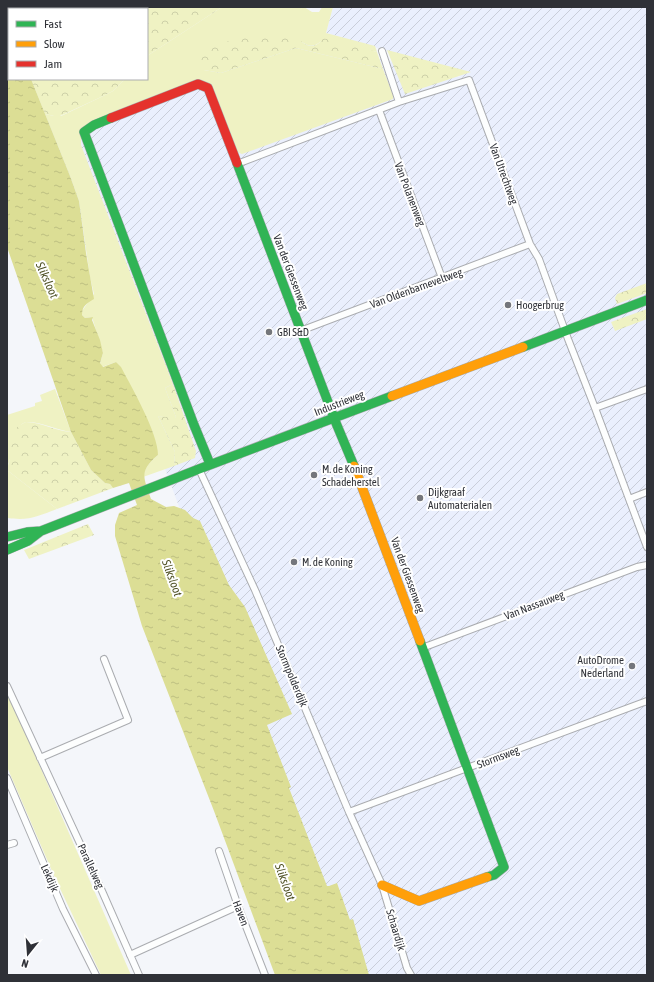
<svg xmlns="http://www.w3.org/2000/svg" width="654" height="982" viewBox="0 0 654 982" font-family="'Asap Condensed',sans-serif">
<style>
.industrial{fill:url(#industrial-furrows)}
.grass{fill:#eff2c3}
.forest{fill:url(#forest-crowns)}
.water{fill:url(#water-ripples)}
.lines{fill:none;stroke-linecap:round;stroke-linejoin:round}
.street-casing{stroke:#aaacb0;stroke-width:8}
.fast-casing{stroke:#aaacb0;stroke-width:10}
.slow-casing{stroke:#aaacb0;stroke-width:10}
.jam-casing{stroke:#aaacb0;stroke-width:10}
.street{stroke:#fdfefe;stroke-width:6}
.fast{stroke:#30b455;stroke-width:9}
.slow{stroke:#ff9f0a;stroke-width:9}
.jam{stroke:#e5322d;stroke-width:9}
.poi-dot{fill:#74767b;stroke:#fff;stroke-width:1.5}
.labels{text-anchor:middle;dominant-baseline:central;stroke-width:4;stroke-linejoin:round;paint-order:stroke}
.street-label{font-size:11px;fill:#2f3137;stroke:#fff}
.poi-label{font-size:11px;fill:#2f3137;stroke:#fff;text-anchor:start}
.water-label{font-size:12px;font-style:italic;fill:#505226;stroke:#fff}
</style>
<defs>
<pattern id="industrial-furrows" width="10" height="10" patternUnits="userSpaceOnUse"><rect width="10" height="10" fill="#eaeffd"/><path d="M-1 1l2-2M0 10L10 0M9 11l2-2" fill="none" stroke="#c9cdd9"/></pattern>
<pattern id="forest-crowns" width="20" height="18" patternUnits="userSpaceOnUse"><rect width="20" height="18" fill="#eff2c3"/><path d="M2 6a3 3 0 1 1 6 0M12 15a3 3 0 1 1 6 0" fill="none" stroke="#cdd0a8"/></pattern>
<pattern id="water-ripples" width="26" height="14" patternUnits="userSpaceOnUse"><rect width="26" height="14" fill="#dcde95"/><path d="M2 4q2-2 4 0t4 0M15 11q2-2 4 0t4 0" fill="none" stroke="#bdbf81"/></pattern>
</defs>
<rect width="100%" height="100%" fill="#f4f6fa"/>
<path class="industrial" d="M333 7H647V975H360L227 636 148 423 41 124 299 41 464 78 381 49 326 33Z"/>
<path class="grass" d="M222 7H304L312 12H319L322 7H333L326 33 375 46 377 52 321 41C315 47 309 47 302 42V38L204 70 221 73 296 48 383 69 393 95V99L242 154 237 152 209 84 83 131 81 137V145L173 384 165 388 176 417 175 419 158 416 175 452 174 466 143 477C145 467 150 462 158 455L116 362 102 367 100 363 103 353 92 317 85 318 82 315V311L94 294 90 277 79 201 70 176 45 114 54 116H61L99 98 113 91 125 79H147V56Z
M55 389 71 432C58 431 31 417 22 424 16 428 12 439 8 445 10 453 12 459 7 466V415L35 406V403L42 401 40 395Z
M7 470 57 509C38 516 29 521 8 518L7 517Z
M7 693 17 714 131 975H101L55 878 7 767Z"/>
<path class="forest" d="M21 7H222L147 56V9H22Z
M280 33 302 38V42C311 49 318 46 323 38L377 52 383 69 296 48 221 73 204 70 198 61C206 40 260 34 280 33Z
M387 50 471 72 405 94Z
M31 79H125L113 91 99 98 60 116H54L45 114Z
M647 283V293L617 304 615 298 617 294Z
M647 309V319L615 331 611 322Z
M173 384 196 451 195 458 174 466 175 452 158 416 175 418 176 417 165 388Z
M26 422C42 422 55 431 71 432L91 470 105 483 110 484 113 488 57 509 7 470C7 465 10 463 10 458 10 453 8 450 8 445 7 434 17 426 26 422Z
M88 524 94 535 29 559 24 550Z"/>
<path class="water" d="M9 40V79H31L70 176 79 201 86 253 94 299C87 303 82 306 82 315L85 318 93 317 92 320 100 340 103 353 100 363 103 367 116 362 121 367C132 388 158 433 158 455 138 472 144 478 151 499L166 507 174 506 185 510 193 518 200 521 229 585 245 607 292 714 267 725 291 787 289 788 327 886H329L337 883 350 920 353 919 369 975H275L214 811 142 626 115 536V525L119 513 137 505 129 483 113 488 110 484 105 483 91 470 71 432 7 247V41Z"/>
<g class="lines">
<defs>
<path id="street" d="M382 51 399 102
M379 110 442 278
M237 164 399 102 469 80 530 244 539 259 568 339 595 408 647 547
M300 331 530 244
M595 408 647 389
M199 469 255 590 349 812 382 885 407 968 411 975
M629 499 647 492
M422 648 637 567 647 565
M7 686 102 891 139 975
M40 758 128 720 104 659
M7 778 63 909 96 975
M349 812 647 701
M7 845 14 843
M219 851 238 906 265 975
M130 955 238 906"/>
<path id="fast" d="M111 118 94 125 84 132 194 425 210 464
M237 163 336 423 354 466
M523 347 647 300
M7 537 27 532 41 531
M7 550 28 541 41 531 199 469 392 396
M420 641 504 867 494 875 487 877"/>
<path id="slow" d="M392 396 523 347
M354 466 420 641
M382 885 419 901 487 877"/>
<path id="jam" d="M111 118 198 84 208 88 237 163"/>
</defs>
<use href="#street" class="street-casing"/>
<use href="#fast" class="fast-casing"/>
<use href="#slow" class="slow-casing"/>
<use href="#jam" class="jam-casing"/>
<use href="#street" class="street"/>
<use href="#fast" class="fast"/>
<use href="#slow" class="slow"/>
<use href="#jam" class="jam"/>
</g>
<g class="poi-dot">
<circle cx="508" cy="305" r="4"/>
<circle cx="269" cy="332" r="4"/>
<circle cx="314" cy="475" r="4"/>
<circle cx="420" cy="498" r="4"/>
<circle cx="294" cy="562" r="4"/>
<circle cx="632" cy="666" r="4"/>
</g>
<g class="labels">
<g class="street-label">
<text transform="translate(504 174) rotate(70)">Van Utrechtweg</text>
<text transform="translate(410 194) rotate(69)">Van Polanenweg</text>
<text transform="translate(291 272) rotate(69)">Van der Giessenweg</text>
<text transform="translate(416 288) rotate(-20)">Van Oldenbarneveltweg</text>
<text transform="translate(339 403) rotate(-21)">Industrieweg</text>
<text transform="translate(408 575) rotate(70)">Van der Giessenweg</text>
<text transform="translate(534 605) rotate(-21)">Van Nassauweg</text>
<text transform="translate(292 676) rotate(67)">Stormpolderdijk</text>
<text transform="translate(498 757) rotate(-21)">Stormsweg</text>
<text transform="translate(91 866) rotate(65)">Parallelweg</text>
<text transform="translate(50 878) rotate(66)">Lekdijk</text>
<text transform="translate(241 913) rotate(69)">Haven</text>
<text transform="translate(396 930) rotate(73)">Schaardijk</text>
</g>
<g class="poi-label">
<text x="516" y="305">Hoogerbrug</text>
<text x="277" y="332">GBI S&amp;D</text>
<text x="322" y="469">M. de Koning<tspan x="322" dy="13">Schadeherstel</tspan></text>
<text x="428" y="492">Dijkgraaf<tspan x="428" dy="13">Automaterialen</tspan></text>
<text x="302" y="562">M. de Koning</text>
<text x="624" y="660" text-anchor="end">AutoDrome<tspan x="624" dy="13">Nederland</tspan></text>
</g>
<g class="water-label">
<text transform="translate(47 280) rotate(66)">Sliksloot</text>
<text transform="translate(172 578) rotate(70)">Sliksloot</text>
<text transform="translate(285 882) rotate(70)">Sliksloot</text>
</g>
</g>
<rect width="654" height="982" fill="none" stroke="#2f3137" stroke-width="16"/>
<rect x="8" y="8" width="140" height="72" fill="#ffffff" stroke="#acadaf"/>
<rect x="16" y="21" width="20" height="6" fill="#30b455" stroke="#acadaf"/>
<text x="44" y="28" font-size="12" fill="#2f3137">Fast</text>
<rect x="16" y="41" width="20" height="6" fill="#ff9f0a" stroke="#acadaf"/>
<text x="44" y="48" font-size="12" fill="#2f3137">Slow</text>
<rect x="16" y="61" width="20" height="6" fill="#e5322d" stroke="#acadaf"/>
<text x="44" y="68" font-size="12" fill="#2f3137">Jam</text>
<g transform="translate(28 954) rotate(197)" stroke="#ffffff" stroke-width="3" paint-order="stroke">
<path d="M0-3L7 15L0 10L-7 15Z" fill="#2f3137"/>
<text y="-6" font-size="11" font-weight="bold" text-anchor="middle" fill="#2f3137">N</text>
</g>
</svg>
